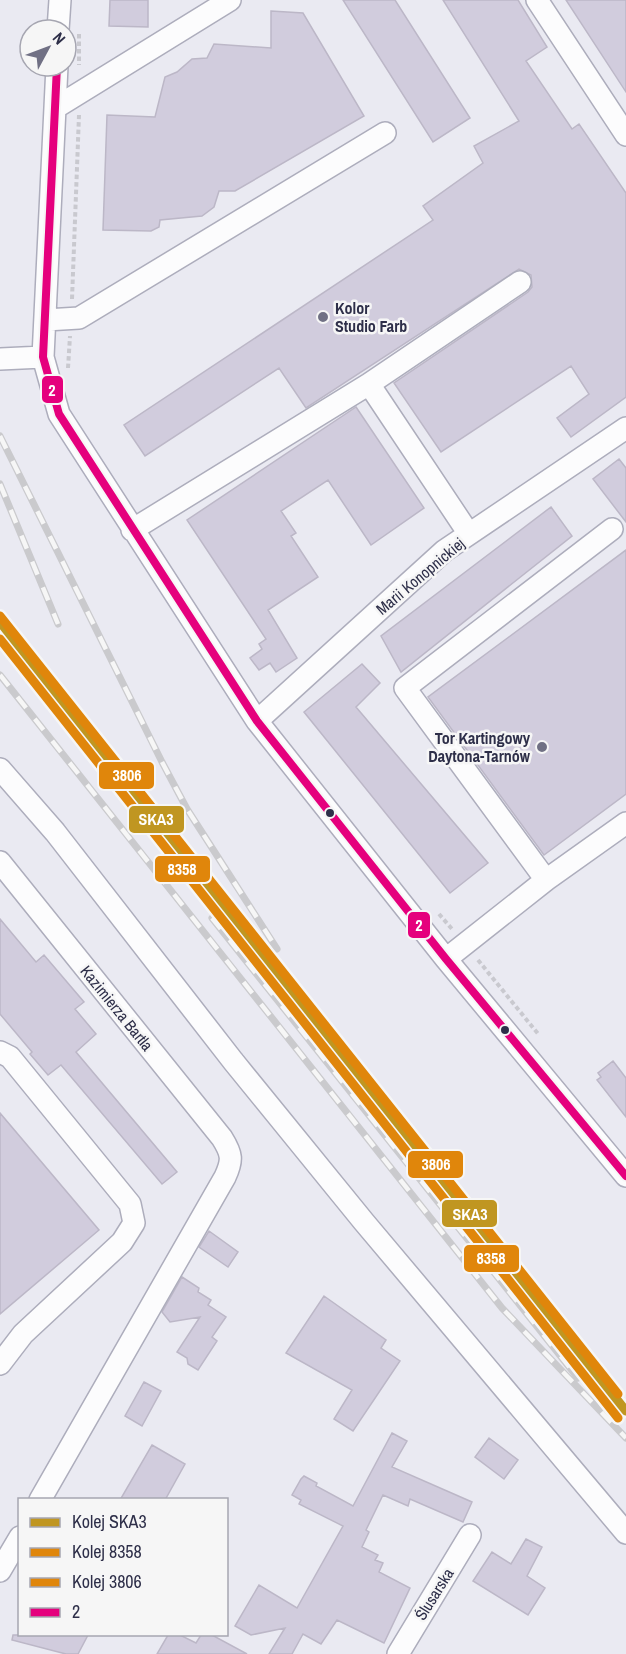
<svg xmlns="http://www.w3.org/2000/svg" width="626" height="1654" viewBox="0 0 626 1654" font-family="'Archivo Narrow',sans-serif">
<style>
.building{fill:#d1ccdd;stroke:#bcb7c7;stroke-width:1.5}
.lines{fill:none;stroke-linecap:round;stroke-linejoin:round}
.minor-casing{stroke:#adadbc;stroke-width:24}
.path{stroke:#c9c9cf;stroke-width:4;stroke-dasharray:4.5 3;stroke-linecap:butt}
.minor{stroke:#fcfcfd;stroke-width:21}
.rail-casing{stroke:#cacacd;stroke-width:7}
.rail{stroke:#f6f6f6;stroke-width:4.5;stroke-dasharray:14;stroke-linecap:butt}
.bus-1-casing{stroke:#f6f6f6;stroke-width:12}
.bus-1{stroke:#e5007d;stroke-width:8}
.rail-1-casing{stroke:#f6f6f6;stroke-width:14}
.rail-2-casing{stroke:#f6f6f6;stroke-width:14}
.rail-3-casing{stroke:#f6f6f6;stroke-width:14}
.rail-1{stroke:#c09621;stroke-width:9}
.rail-2{stroke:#e0860b;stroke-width:9}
.rail-3{stroke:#e0860b;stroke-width:9}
.poi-dot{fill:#707084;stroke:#f6f6f6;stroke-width:2}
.bus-dot{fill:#2e2f49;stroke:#f6f6f6;stroke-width:2}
.labels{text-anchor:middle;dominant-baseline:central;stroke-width:5;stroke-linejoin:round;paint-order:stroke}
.poi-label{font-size:16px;font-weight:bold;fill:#2e2f49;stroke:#f6f6f6;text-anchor:start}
.street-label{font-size:16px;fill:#2e2f49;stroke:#f6f6f6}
.line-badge{stroke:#f6f6f6;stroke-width:2}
.badge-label{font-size:16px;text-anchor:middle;font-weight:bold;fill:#fff}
</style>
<rect width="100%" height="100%" fill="#eaeaf2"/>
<path class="building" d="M110 0H148V27L109 26Z
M343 0H395L470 118 433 142Z
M443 0H518L547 47 526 61 572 129 579 124 626 193V397L571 437 557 418 589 394 571 366 441 452 394 383 528 292 532 287 531 275 519 269 306 408 279 368 145 456 124 425 433 220 423 206 483 163 474 146 519 121Z
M566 0H626V92Z
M271 11 303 13 364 116 235 191H219L214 207 202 216 160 220 159 227 151 231 103 230 107 115 155 117 165 77 177 72 192 59 207 58 214 44 271 48Z
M356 407 424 508 371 545 328 480 281 511 296 533 291 536 318 577 268 610 297 658 276 672 270 663 259 670 250 658 262 649 259 644 266 639 187 520Z
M619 459 626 468V522L593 479Z
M551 507 572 536 401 672 381 636Z
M626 550V794L544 855 428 697Z
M362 664 380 683 356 707 488 863 450 893 304 712Z
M0 919 36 962 44 955 84 1002 75 1009 96 1034 76 1052 177 1172 162 1184 61 1065 48 1075 30 1054 32 1052 0 1014Z
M613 1061 626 1078V1117L597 1080 601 1077 598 1073Z
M0 1113 99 1230 0 1314Z
M209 1231 238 1252 228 1267 199 1247Z
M182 1277 199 1288 198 1292 211 1300 208 1305 226 1317 212 1337 217 1341 198 1370 188 1364 187 1358 177 1352 200 1317 170 1322 162 1312Z
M324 1296 386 1340 381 1348 400 1361 353 1431 334 1419 352 1390 286 1353Z
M144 1382 161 1391 142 1426 125 1416Z
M392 1433 407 1441 392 1467 472 1502 463 1522 410 1499 408 1506 383 1495 366 1530 369 1532 362 1547 378 1555 375 1560 383 1563 379 1572 410 1588 384 1643 337 1620 321 1644 303 1634 292 1654H269L285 1628 251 1635 235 1626 259 1585 297 1608 343 1526 299 1504 301 1500 292 1495 301 1479 304 1476 317 1483 316 1486 353 1506Z
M489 1438 518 1460 504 1479 475 1457Z
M152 1445 185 1464 165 1500H120Z
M526 1539 542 1547 527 1576 545 1588 528 1615 473 1581 492 1552 511 1564Z
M13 1635H88L78 1654H66L12 1640Z
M168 1635H180L196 1643 201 1635H212L247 1654H157Z"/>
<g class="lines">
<defs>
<path id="minor" d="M537 0 626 135
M58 30 60 0
M57 66 43 357 59 414 257 721 446 959 626 1176
M55 108 230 0
M46 320 79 318 385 133
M0 359 43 357
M369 384 469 534
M132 530 369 384 520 282
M257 721 444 551 626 428
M0 769 55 832 233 1061 364 1222 626 1533
M0 862 222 1138C232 1154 233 1160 225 1177L40 1500
M546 880 626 823
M446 959 546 880 405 688 612 529
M0 1052 10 1057 130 1204 134 1223 122 1242 23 1334 0 1364
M0 1571 20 1537
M398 1654 470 1535"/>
</defs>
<use href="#minor" class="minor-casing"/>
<path class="path" d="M79 34V65
M72 299 79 115
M68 368 70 336
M439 914 452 929
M478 960 539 1035"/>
<use href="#minor" class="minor"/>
<defs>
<path id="rail" d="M0 436 162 762 187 809 277 949
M0 484 58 624
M0 675 502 1308 626 1438
M212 918 578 1378"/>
</defs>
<use href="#rail" class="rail-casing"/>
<use href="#rail" class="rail"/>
<defs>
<path id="bus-1" d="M57 66 43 357 59 414 257 721 446 959 626 1176"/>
</defs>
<use href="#bus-1" class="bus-1-casing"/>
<use href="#bus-1" class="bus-1"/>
<defs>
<path id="rail-1" d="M0 622 626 1411"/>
<path id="rail-2" d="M0 639 618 1418"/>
<path id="rail-3" d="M0 616 618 1394"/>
</defs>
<use href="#rail-1" class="rail-1-casing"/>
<use href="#rail-2" class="rail-2-casing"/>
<use href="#rail-3" class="rail-3-casing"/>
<use href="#rail-1" class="rail-1"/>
<use href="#rail-2" class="rail-2"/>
<use href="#rail-3" class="rail-3"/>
</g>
<g class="poi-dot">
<circle cx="323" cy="317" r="6"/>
<circle cx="542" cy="747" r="6"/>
</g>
<g class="bus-dot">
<circle cx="330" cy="813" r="5"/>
<circle cx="505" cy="1030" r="5"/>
</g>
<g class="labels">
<g class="poi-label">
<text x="335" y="308">Kolor<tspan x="335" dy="18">Studio Farb</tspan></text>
<text x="530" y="738" text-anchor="end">Tor Kartingowy<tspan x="530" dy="18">Daytona-Tarnów</tspan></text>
</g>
<g class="street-label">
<text transform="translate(420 576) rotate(-40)">Marii Konopnickiej</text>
<text transform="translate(117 1008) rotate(51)">Kazimierza Bartla</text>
<text transform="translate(434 1594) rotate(-58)">Ślusarska</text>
</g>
</g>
<g class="line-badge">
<rect x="41" y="375" width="23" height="29" rx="6" fill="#e5007d"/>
<rect x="98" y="761" width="57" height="29" rx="6" fill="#e0860b"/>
<rect x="128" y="805" width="57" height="29" rx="6" fill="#c09621"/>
<rect x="154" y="855" width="57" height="28" rx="6" fill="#e0860b"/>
<rect x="407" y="911" width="24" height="28" rx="6" fill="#e5007d"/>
<rect x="407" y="1150" width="57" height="29" rx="6" fill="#e0860b"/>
<rect x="441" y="1199" width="57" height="29" rx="6" fill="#c09621"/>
<rect x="463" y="1244" width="57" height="29" rx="6" fill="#e0860b"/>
</g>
<g class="badge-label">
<text x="52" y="396">2</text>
<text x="127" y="781">3806</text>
<text x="156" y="825">SKA3</text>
<text x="182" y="875">8358</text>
<text x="419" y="931">2</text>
<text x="436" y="1170">3806</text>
<text x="470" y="1220">SKA3</text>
<text x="491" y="1264">8358</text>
</g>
<rect x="18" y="1498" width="210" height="138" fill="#f6f6f6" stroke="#a6a6b1" stroke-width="1.5"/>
<rect x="30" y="1518" width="30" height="9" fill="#c09621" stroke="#a6a6b1" stroke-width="1.5"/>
<text x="72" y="1528" font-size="18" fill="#2e2f49">Kolej SKA3</text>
<rect x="30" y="1548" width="30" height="9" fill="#e0860b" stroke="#a6a6b1" stroke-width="1.5"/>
<text x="72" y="1558" font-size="18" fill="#2e2f49">Kolej 8358</text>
<rect x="30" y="1578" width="30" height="9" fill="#e0860b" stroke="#a6a6b1" stroke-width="1.5"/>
<text x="72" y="1588" font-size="18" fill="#2e2f49">Kolej 3806</text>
<rect x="30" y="1608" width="30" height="9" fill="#e5007d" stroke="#a6a6b1" stroke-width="1.5"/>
<text x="72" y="1618" font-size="18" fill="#2e2f49">2</text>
<g transform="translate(48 48) rotate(49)"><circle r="28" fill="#f6f6f6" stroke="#a6a6b1" stroke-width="1.5"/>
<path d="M0-4.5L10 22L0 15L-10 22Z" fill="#707084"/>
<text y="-9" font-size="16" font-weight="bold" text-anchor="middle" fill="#2e2f49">N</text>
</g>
</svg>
